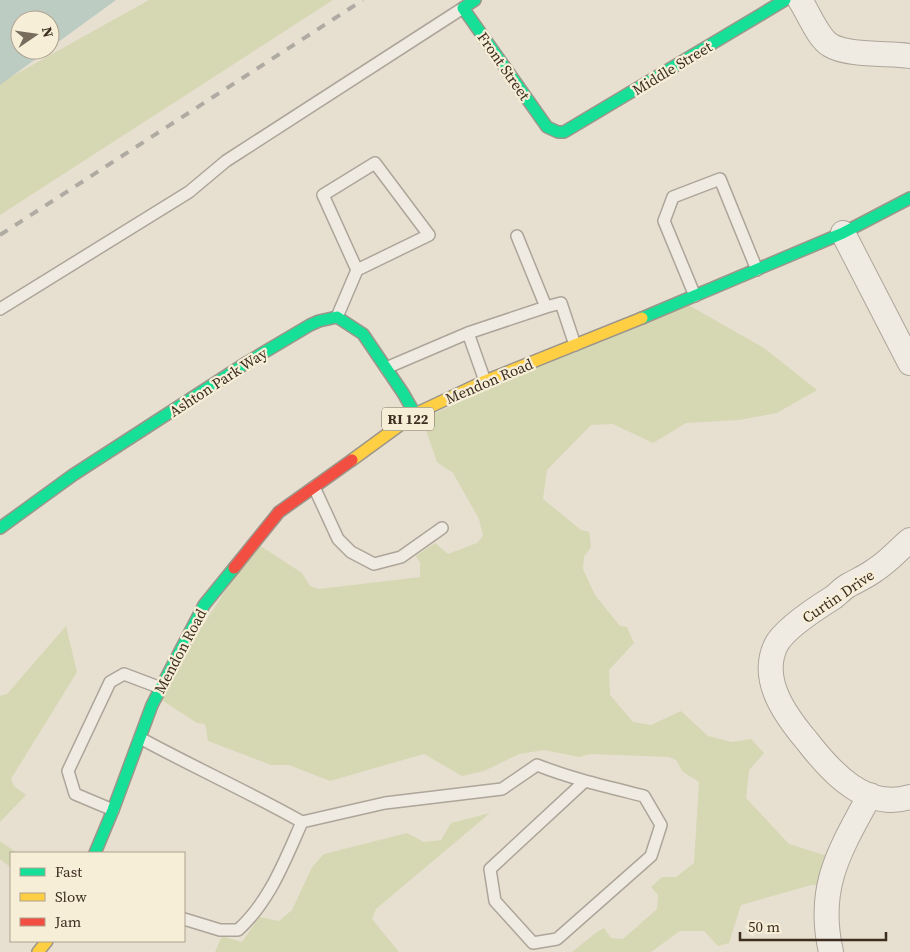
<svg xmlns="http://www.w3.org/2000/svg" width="910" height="952" viewBox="0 0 910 952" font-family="'Source Serif 4',serif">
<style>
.green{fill:#d6d7b3}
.water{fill:#bcccc2}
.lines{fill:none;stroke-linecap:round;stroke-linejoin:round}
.lane-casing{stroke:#ada599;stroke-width:14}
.street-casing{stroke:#ada599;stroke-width:26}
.fast-casing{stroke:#9c958a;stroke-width:14}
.slow-casing{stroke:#9c958a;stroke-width:14}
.jam-casing{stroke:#9c958a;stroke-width:14}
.lane{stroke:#efebe3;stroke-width:11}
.street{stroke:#efebe3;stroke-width:24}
.fast{stroke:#16e098;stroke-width:11}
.slow{stroke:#ffcf43;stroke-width:11}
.jam{stroke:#f24e42;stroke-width:11}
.rail{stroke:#afaaa2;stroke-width:4;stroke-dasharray:9 9;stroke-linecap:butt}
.labels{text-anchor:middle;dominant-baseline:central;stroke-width:4.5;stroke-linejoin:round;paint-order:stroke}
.shield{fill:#f7eed8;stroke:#756857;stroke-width:1}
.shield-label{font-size:14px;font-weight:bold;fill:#3d2e20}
.street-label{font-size:15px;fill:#3d2e20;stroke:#f7eed8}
</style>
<rect width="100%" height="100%" fill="#e7e0d1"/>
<path class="green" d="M149 0H333L0 215V83Z
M683 302 764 348 817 390 777 413 739 420 686 423 653 443 613 424 591 425 547 470 543 499 581 530 589 532 591 547 584 557 583 569 595 595 620 626 627 627 634 643 609 670 610 695 633 722 651 725 681 711 708 736 732 742 751 739 764 753 749 770 746 798 789 844 837 859 827 885H811L741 905 729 943 718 946 704 931H680L651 952H572L597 932 604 928 611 938 623 939 657 909 658 895 651 887 662 877H676L694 863 699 782 683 772 676 760 669 757 591 754 579 757 544 750 519 754 484 771 462 776 424 754 330 781 289 765H271L208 741 205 724 197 723 157 697 256 543 302 573 310 586 319 589 420 577V563L416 556 435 543 448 554 477 543 483 536 479 519 453 473 437 462 422 419Z
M66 626 77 672 11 779 14 786 26 795 0 822V696L7 694Z
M490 813 376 909 372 919 399 952H215L222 936 242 942 259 917 279 921 292 910 312 867 324 854 407 833 424 842 441 840 451 823Z
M0 841 17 853H11L10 867 0 859Z"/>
<path class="water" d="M0 0H116L50 48V20H20V50H48L0 85Z"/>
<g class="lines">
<defs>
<path id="lane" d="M695 296 664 221 673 197 720 179 757 270
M546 307 561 303 575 345
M0 309 189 192 226 161 463 8
M337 317 357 270 429 235 375 163 323 195 357 270
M468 333 546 307 517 236
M386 368 468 333 485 381
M314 487 338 539 351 552 374 564 401 557 442 528
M140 738C193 767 249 792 302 822L385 803 502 789 537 765C572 779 608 787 644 796L661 825 651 856 557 939 533 943 495 901 490 869 585 781
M113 810 75 794 68 771 110 682 124 674 161 688
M184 919 220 930H238C270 901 285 860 302 822"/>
<path id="street" d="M800 0C808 12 818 38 830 45 847 56 889 53 910 56
M843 233 910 363
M910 540C898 550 888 562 875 570 867 576 858 580 849 585 843 588 839 593 834 597 818 607 784 629 776 645 759 680 786 716 807 741 831 772 866 811 910 797
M831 952C816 887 840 850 870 795"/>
<path id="fast" d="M475 0 463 8 547 127 558 132H564L785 0
M642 318 843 233 910 198
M0 528 73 475 246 363 310 325 319 321 337 317 363 334 403 393 415 414
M95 853 113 810 152 705 204 605 234 568"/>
<path id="slow" d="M352 460 415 414 485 381 642 318
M38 952 47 941"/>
<path id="jam" d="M234 568 279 512 352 460"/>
</defs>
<use href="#lane" class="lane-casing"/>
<use href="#street" class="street-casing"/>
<use href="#fast" class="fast-casing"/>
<use href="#slow" class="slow-casing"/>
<use href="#jam" class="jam-casing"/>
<use href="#lane" class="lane"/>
<use href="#street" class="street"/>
<use href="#fast" class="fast"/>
<use href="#slow" class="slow"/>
<use href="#jam" class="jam"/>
<path class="rail" d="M0 235 363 0"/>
</g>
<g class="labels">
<rect class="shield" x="382" y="407.5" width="52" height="23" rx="4"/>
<g class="shield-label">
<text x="408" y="419">RI 122</text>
</g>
<g class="street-label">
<text transform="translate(504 66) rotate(55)">Front Street</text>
<text transform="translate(672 68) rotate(-31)">Middle Street</text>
<text transform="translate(489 381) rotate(-23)">Mendon Road</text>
<text transform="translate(218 382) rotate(-33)">Ashton Park Way</text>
<text transform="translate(838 596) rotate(-34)">Curtin Drive</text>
<text transform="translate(180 651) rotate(-62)">Mendon Road</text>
</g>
</g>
<rect x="10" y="852" width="175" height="90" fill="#f7eed8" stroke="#ada18e"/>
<rect x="20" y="868" width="25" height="8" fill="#16e098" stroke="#ada18e"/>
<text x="55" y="877" font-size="15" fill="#3d2e20">Fast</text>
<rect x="20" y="893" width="25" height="8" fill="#ffcf43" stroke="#ada18e"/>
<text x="55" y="902" font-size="15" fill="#3d2e20">Slow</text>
<rect x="20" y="918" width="25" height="8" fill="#f24e42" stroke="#ada18e"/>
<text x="55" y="927" font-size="15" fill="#3d2e20">Jam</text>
<g transform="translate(35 35) rotate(77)"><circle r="24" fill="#f7eed8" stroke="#ada18e"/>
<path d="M0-4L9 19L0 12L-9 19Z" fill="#786c5e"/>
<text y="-8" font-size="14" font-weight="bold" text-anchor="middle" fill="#3d2e20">N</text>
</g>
<path d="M740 932v8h146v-8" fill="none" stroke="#3d2e20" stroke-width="2.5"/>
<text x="748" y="932" font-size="15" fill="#3d2e20" stroke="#f7eed8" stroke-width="4" paint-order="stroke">50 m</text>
</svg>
